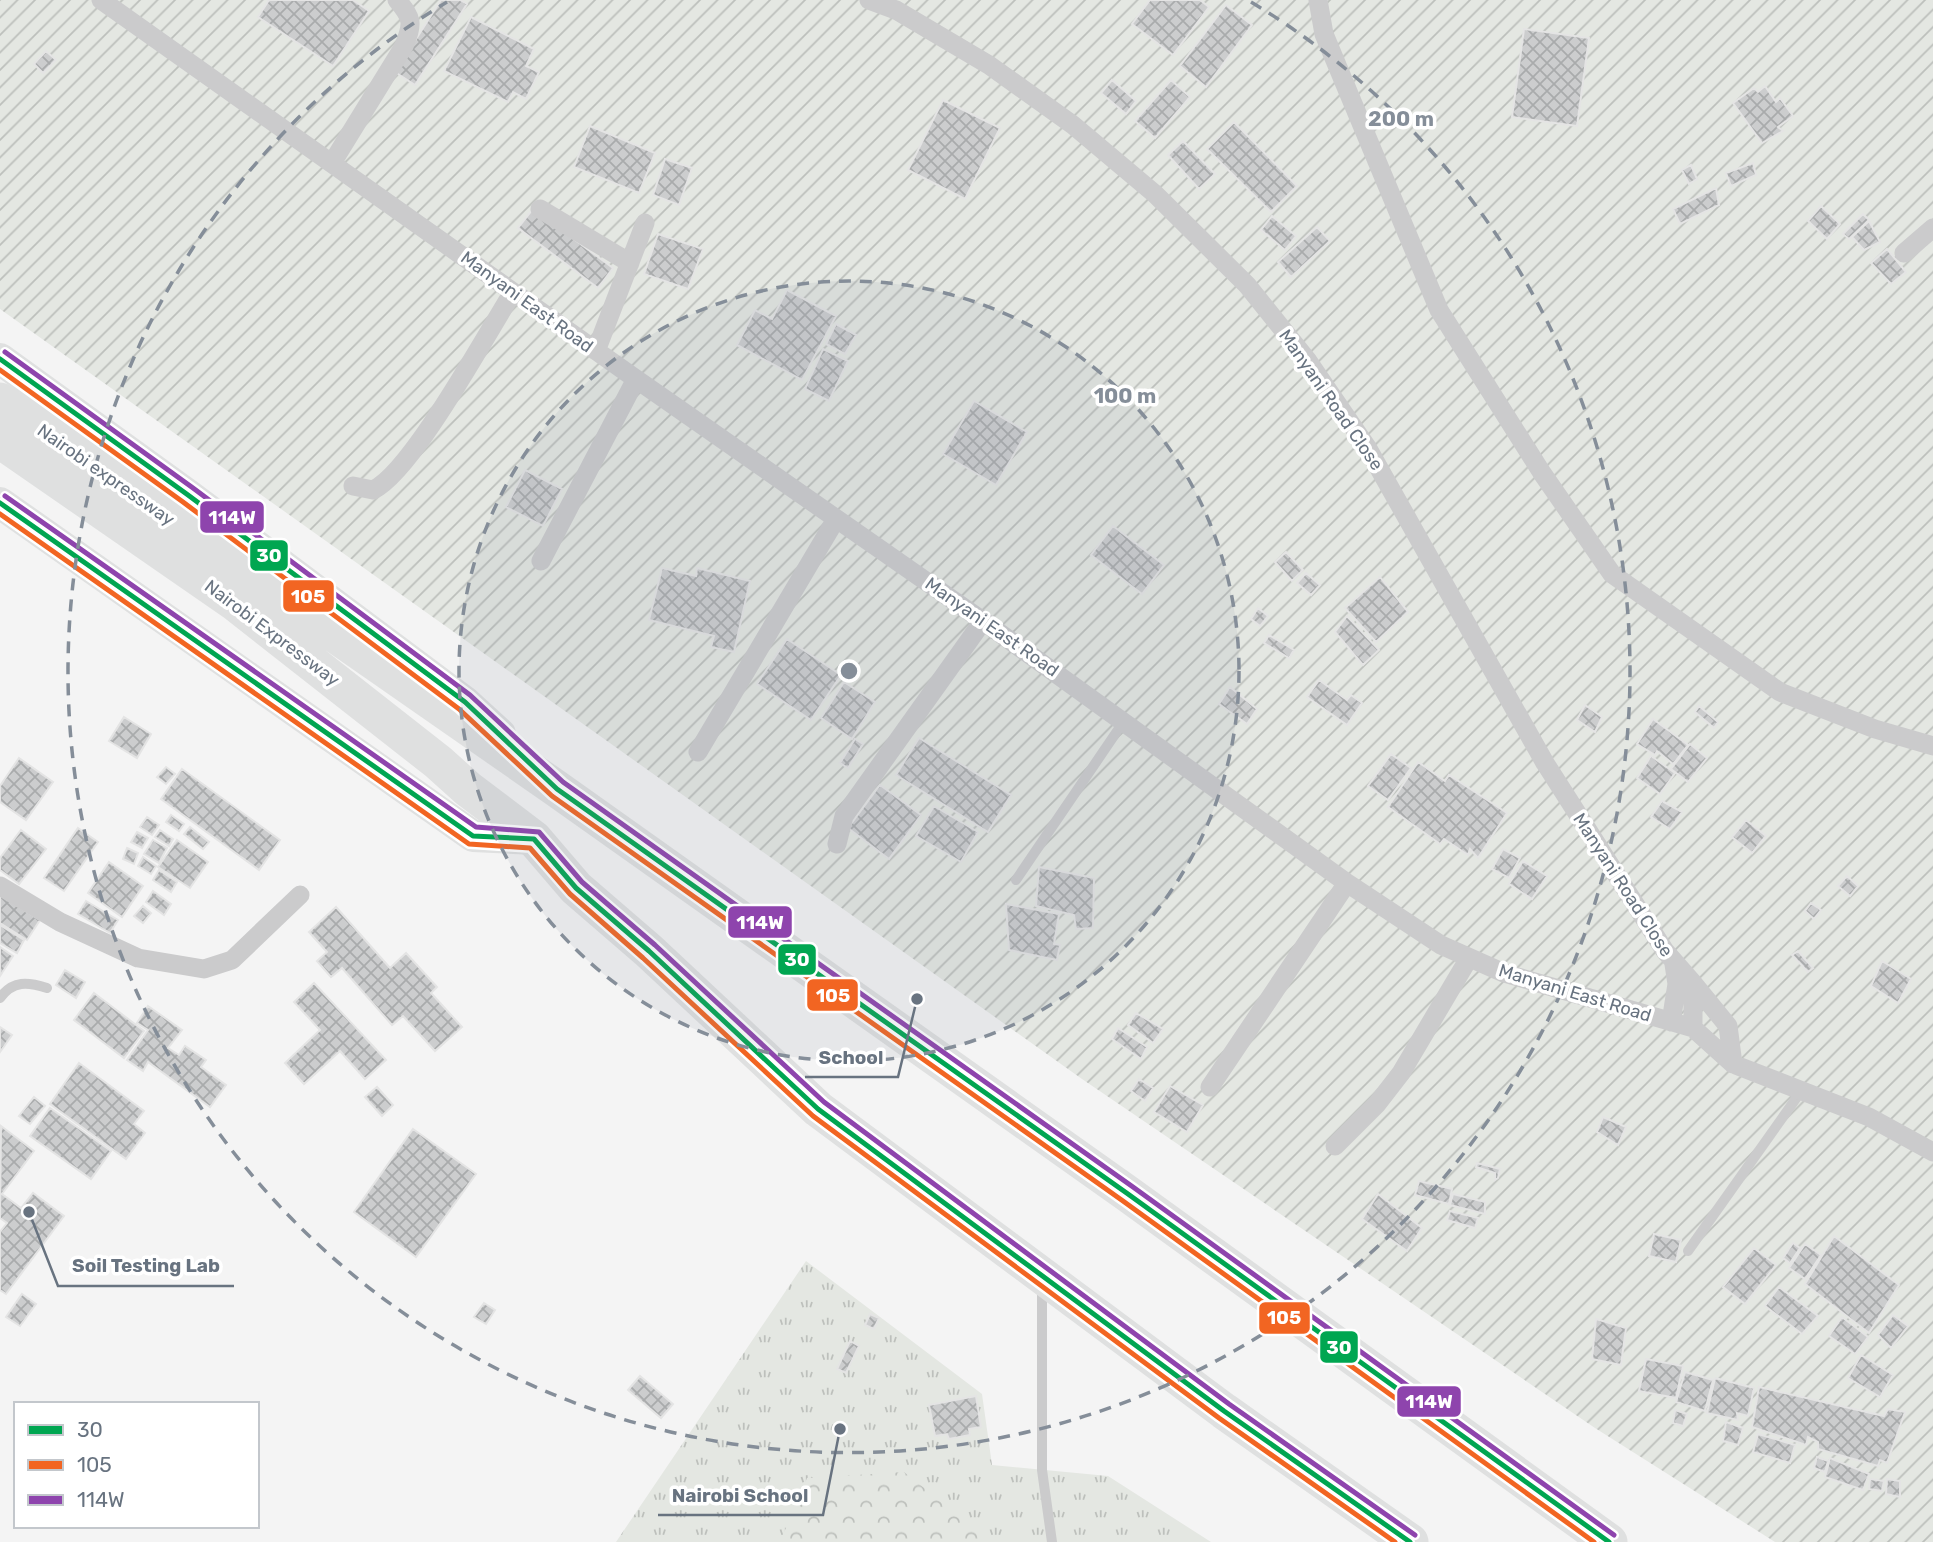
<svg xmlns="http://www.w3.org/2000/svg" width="1933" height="1542" viewBox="0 0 1933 1542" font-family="Rubik,sans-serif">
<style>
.grass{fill:url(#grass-tufts)}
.forest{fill:url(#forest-crowns)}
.garden{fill:url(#garden-furrows)}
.building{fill:url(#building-cross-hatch);stroke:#e4e4e4;stroke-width:2}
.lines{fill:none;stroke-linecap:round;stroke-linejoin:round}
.lane{stroke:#cbcbcc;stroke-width:10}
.street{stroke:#cbcbcc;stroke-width:19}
.primary{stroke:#dfe0e0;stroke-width:32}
.highway{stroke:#dfe0e0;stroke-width:37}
.bus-1-casing{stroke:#fff;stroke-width:10}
.bus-2-casing{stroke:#fff;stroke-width:10}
.bus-3-casing{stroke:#fff;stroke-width:10}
.bus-1{stroke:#00a651;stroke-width:5}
.bus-2{stroke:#f26522;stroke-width:5}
.bus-3{stroke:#8e44ad;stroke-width:5}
.ring{fill:none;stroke:#858e99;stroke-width:3.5;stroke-dasharray:12 9}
.labels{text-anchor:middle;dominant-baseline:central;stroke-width:7;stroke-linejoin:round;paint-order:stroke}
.street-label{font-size:18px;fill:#687380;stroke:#fff}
.centre{fill:#858e99;stroke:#fff;stroke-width:3.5}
.ring-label{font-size:21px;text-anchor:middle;font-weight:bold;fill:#858e99;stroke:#fff;stroke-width:7;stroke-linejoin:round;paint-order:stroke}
.leader{fill:none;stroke:#687380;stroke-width:2.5}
.callout-dot{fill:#687380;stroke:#fff;stroke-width:2.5}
.callout-label{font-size:19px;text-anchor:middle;font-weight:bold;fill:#687380;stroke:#fff;stroke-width:7;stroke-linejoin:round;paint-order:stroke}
.line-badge{stroke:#fff;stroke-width:2.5}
.badge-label{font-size:19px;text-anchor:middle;font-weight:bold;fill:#fff}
</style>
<defs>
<pattern id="grass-tufts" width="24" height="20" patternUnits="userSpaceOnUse" patternTransform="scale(1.75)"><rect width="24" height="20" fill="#e4e7e2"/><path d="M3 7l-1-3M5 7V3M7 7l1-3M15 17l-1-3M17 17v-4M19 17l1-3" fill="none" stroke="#bdc0bc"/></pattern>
<pattern id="forest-crowns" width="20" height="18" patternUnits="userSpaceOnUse" patternTransform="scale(1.75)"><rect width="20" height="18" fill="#e4e7e2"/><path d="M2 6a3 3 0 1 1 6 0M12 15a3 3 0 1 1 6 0" fill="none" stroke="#bdc0bc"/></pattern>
<pattern id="garden-furrows" width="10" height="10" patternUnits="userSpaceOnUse" patternTransform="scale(1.75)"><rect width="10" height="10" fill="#e4e7e2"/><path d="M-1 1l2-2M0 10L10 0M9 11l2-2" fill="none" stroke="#bdc0bc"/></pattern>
<pattern id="building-cross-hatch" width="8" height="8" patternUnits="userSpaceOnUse" patternTransform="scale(1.75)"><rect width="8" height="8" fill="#cccdce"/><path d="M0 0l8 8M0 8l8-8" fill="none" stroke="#a9abac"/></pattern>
</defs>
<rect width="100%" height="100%" fill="#f4f4f4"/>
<path class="grass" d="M806 1261 982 1394 992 1465 1108 1476 1211 1542H616Z"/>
<path class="forest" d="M904 1472 992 1542H780L807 1478Z"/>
<path class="garden" d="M0 0H1933V1542H1775L1595 1428 1082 1079 0 309Z"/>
<path class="building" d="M269 0H353L369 11 333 66 258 17Z
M441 0H460L467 4 415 85 395 72Z
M1150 0H1200L1209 7 1173 55 1132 24Z
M1226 5 1252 25 1206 87 1180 66Z
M471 17 534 49 526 66 539 72 526 99 513 92 508 102 444 71Z
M1524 29 1589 38 1577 126 1512 117Z
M46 51 56 60 43 73 34 64Z
M1112 80 1136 101 1126 114 1101 93Z
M1171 80 1190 97 1155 138 1135 121Z
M1765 86 1776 102 1780 98 1793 116 1778 127 1783 131 1762 143 1733 103 1754 88 1758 92Z
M943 100 1000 128 965 199 908 170Z
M1234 122 1297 186 1271 212 1207 149Z
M590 126 655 153 639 193 574 167Z
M1183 141 1215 174 1199 189 1168 155Z
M665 159 692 168 679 205 653 195Z
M1753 163 1756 175 1731 186 1726 173Z
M1691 165 1697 179 1689 184 1682 170Z
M1716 188 1719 205 1680 224 1673 209Z
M1821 206 1840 224 1827 239 1808 221Z
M533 209 613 268 598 288 518 228Z
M1863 214 1869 220 1849 239 1843 234Z
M1272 216 1296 236 1285 250 1261 230Z
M1869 221 1880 242 1864 250 1852 237Z
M1317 227 1330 241 1291 277 1278 262Z
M658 234 703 249 688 289 644 274Z
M1887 249 1906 272 1891 284 1871 263Z
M787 290 836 316 802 380 737 345 755 310 772 319Z
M836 324 856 335 845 354 826 344Z
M823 349 848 361 829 401 805 389Z
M974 401 1027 432 996 485 943 454Z
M525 470 562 489 543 526 506 507Z
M1113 526 1164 565 1142 594 1091 555Z
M1286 552 1303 570 1292 581 1275 562Z
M662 568 696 576 697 568 750 581 734 652 711 647 714 636 649 620Z
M1306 573 1320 585 1311 595 1297 583Z
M1380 577 1408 612 1376 642 1345 608Z
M1258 608 1268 616 1260 626 1251 619Z
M1347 616 1379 650 1363 665 1335 632Z
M1269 635 1294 650 1289 658 1264 643Z
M787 639 841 675 811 720 757 684Z
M1319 680 1347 700 1351 695 1362 703 1347 725 1307 697Z
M844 682 875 702 852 739 821 718Z
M1230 687 1257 709 1247 724 1219 704Z
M1585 705 1602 717 1595 732 1577 720Z
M1699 706 1718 722 1714 728 1695 712Z
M124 717 151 734 137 758 109 741Z
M1653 719 1688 745 1673 764 1657 751 1655 755 1637 744Z
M919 738 1011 795 988 832 896 775Z
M855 739 863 744 848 768 840 763Z
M1690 744 1707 758 1688 782 1671 769Z
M1391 754 1411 768 1388 800 1368 786Z
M1651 756 1675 773 1660 794 1637 778Z
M19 758 53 782 26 820 0 802V786Z
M1418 762 1445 781 1449 775 1507 813 1478 858 1470 849 1468 855 1444 839 1440 844 1388 807Z
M166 767 175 774 166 784 157 777Z
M182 769 280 840 259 870 161 799Z
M880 785 921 815 889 859 848 828Z
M1662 801 1682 812 1670 829 1651 817Z
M934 806 978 832 961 862 916 836Z
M171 815 184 824 179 831 166 822Z
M147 817 159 825 152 835 140 827Z
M1746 820 1766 836 1752 853 1732 837Z
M190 827 209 842 203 849 184 834Z
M78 828 98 842 64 891 44 878Z
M21 830 46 849 19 884 0 870V858Z
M160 830 173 839 169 846 155 837Z
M137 832 148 838 142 848 131 842Z
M153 840 167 848 159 863 144 854Z
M177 840 208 862 190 888 158 867Z
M127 848 138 853 134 864 123 859Z
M1503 849 1520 858 1509 878 1492 869Z
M143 857 156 866 151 874 138 866Z
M1523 861 1547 876 1532 899 1509 884Z
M109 862 143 886 122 917 88 893Z
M1039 867 1094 878 1093 928 1076 929 1074 915 1036 906Z
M159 870 177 882 171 892 153 880Z
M1847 876 1858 886 1850 896 1838 886Z
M153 891 171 904 164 915 146 902Z
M0 895 40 920 27 940 0 923Z
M86 901 118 920 110 933 78 914Z
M1811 903 1821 910 1814 919 1805 911Z
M1006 904 1059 914 1054 944 1060 945 1057 960 1009 950Z
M143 906 151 913 143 923 134 916Z
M336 907 390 968 406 953 437 987 431 993 462 1027 435 1051 403 1016 392 1025 342 968 331 977 317 961 327 952 309 932Z
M0 925 24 940 17 953 0 943Z
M0 947 13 956 0 976Z
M1798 951 1813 968 1808 972 1792 955Z
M1882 961 1911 979 1898 1003 1871 986Z
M65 970 85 982 76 998 56 985Z
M314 983 386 1060 365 1079 340 1051 304 1084 285 1063 320 1030 294 1002Z
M94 993 144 1031 124 1058 74 1020Z
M148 1006 182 1030 168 1048 179 1055 185 1046 206 1060 201 1067 226 1085 210 1107 148 1062 143 1071 127 1060 148 1030 137 1023Z
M1136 1013 1163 1029 1153 1043 1128 1025Z
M0 1027 12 1035 0 1052Z
M1118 1028 1147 1047 1141 1059 1112 1039Z
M79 1063 144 1111 134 1124 145 1133 126 1159 50 1104Z
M1139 1079 1153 1088 1145 1101 1131 1091Z
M1170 1086 1203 1105 1187 1132 1154 1112Z
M377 1087 393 1105 382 1116 365 1097Z
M34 1097 45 1106 30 1124 19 1116Z
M50 1108 111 1151 91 1179 30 1136Z
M1603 1117 1626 1127 1618 1145 1597 1132Z
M1 1126 34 1151 2 1194 21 1208 33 1193 64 1216 6 1294 0 1290V1232L7 1223 0 1218Z
M413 1129 476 1174 416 1257 354 1212Z
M1477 1163 1500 1169 1498 1178 1495 1180V1173L1476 1167Z
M1419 1181 1452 1189 1449 1204 1415 1195Z
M1378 1194 1422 1228 1407 1251 1362 1219Z
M1453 1194 1485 1202V1214L1450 1205Z
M1450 1211 1478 1218 1475 1228 1447 1220Z
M1654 1234 1681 1240 1676 1262 1649 1256Z
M1834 1236 1899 1285 1869 1333 1805 1284Z
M1793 1243 1800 1248 1790 1263 1783 1258Z
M1805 1244 1821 1255 1805 1279 1789 1268Z
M1754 1248 1776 1265 1745 1304 1723 1287Z
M1779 1287 1818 1316 1802 1334 1765 1306Z
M22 1294 36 1304 20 1326 6 1317Z
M484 1303 495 1310 486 1324 474 1317Z
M870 1314 879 1318 874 1329 865 1325Z
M1893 1315 1908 1326 1891 1348 1878 1335Z
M1842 1317 1868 1337 1855 1354 1829 1336Z
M1596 1319 1626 1328 1621 1365 1592 1359Z
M850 1341 859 1346 846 1373 837 1369Z
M1861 1355 1893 1375 1880 1397 1848 1378Z
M1646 1359 1683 1366 1676 1398 1639 1391Z
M1685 1372 1713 1380 1705 1411 1676 1402Z
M640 1376 673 1404 661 1418 628 1390Z
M1715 1378 1754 1388 1748 1416 1737 1413 1738 1420 1707 1413Z
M1759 1387 1884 1416 1888 1409 1905 1412 1887 1463 1880 1460 1878 1466 1818 1449V1442L1808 1437 1806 1445 1752 1427Z
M976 1396 981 1427 969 1429 970 1435 949 1439 947 1434 935 1436 929 1405Z
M1675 1410 1687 1414 1683 1426 1673 1423Z
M1726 1422 1743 1428 1738 1445 1723 1441Z
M1758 1434 1795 1445 1790 1463 1753 1452Z
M1817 1457 1828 1461 1825 1472 1814 1468Z
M1830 1458 1869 1474 1863 1490 1825 1477Z
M1870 1479 1884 1481 1882 1491 1869 1489Z
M1887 1479 1900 1481V1497L1886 1494Z"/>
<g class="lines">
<path class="lane" d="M1016 880 1124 721
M0 998C13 980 28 982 47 988
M1688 1251 1802 1090
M1042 1285V1470L1052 1542"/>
<path class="street" d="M101 0 636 379 983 621 1347 883 1441 945 1504 973 1693 1028 1733 1064 1869 1117 1933 1152
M869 0 896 10 989 65 1073 125 1155 194 1247 285 1308 361 1367 447 1545 763 1665 951 1693 983V1028
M1318 0 1324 34 1439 310 1542 473 1612 574 1780 692 1875 729 1933 746
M332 163 404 46C413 23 413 19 397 0
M540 209 630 263
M1904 253 1933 228
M596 351 645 223
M353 486 373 490C412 472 487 333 513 292
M541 561 636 379
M698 752 836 519
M837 844 844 816 983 621
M0 886 60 922 138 958 204 969 232 960 300 895
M1693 983 1728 1026 1733 1064
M1671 1022 1677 984 1674 964
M1210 1087 1347 883
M1335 1146 1377 1104 1401 1073 1469 958"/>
<path class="primary" d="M0 359 188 495 465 702 500 734
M0 503 473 836 534 839"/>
<path class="highway" d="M0 401 557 789 1128 1194 1609 1542
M0 440 234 602 438 762 468 789 534 839 576 888 649 951 818 1109 1224 1411 1410 1542"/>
<defs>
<path id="bus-1" d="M0 359 188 495 465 702 557 789 1128 1194 1609 1542
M0 503 473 836 534 839 576 888 649 951 818 1109 1224 1411 1410 1542"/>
<path id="bus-2" d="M0 370 183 502 459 709 552 796 1123 1201 1594 1542
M0 514 469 844 530 848 570 894 643 958 813 1116 1219 1418 1395 1542"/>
<path id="bus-3" d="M5 352 193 488 470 695 563 782 1133 1187 1614 1535
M5 496 476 827 539 832 582 882 655 945 824 1102 1229 1404 1415 1535"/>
</defs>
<use href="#bus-1" class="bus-1-casing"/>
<use href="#bus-2" class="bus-2-casing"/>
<use href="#bus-3" class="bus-3-casing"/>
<use href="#bus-1" class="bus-1"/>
<use href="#bus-2" class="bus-2"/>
<use href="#bus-3" class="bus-3"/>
</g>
<circle cx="849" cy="671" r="390" fill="#858e99" fill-opacity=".12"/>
<g class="ring">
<circle cx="849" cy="671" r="390"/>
<path d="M1251 2A781 781 0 1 1 447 2"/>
</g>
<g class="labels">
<g class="street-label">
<text transform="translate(527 302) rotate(36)">Manyani East Road</text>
<text transform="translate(1331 400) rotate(55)">Manyani Road Close</text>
<text transform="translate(106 475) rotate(35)">Nairobi expressway</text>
<text transform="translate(992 627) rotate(35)">Manyani East Road</text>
<text transform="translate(272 633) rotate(37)">Nairobi Expressway</text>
<text transform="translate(1623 885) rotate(57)">Manyani Road Close</text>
<text transform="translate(1575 993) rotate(17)">Manyani East Road</text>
</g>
</g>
<circle cx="849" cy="671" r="10" class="centre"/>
<g class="ring-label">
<text x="1401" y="126">200 m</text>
<text x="1125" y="403">100 m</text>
</g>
<path class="leader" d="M917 999L898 1077H805M29 1212L58 1286H234M840 1429L823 1515H658"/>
<g class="callout-dot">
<circle cx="917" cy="999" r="7"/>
<circle cx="29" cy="1212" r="7"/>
<circle cx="840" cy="1429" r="7"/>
</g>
<g class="callout-label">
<text x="851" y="1064">School</text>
<text x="146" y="1272">Soil Testing Lab</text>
<text x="740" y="1502">Nairobi School</text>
</g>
<g class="line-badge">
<rect x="199" y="500" width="66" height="34" rx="7" fill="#8e44ad"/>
<rect x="249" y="539" width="40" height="33" rx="7" fill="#00a651"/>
<rect x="282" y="579" width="53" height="34" rx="7" fill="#f26522"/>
<rect x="727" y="905" width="66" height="34" rx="7" fill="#8e44ad"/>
<rect x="777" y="943" width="40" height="33" rx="7" fill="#00a651"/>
<rect x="806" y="978" width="53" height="34" rx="7" fill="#f26522"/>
<rect x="1258" y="1301" width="53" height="34" rx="7" fill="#f26522"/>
<rect x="1319" y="1330" width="40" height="34" rx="7" fill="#00a651"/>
<rect x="1396" y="1385" width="66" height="33" rx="7" fill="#8e44ad"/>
</g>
<g class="badge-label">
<text x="232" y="524">114W</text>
<text x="269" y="562">30</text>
<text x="308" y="603">105</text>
<text x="760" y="929">114W</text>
<text x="797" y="966">30</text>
<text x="833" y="1002">105</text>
<text x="1284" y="1324">105</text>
<text x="1339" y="1354">30</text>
<text x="1429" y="1408">114W</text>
</g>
<rect x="14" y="1402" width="245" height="126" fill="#ffffff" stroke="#c3c7cc" stroke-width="2"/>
<rect x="28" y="1425" width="35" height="10" fill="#00a651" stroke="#c3c7cc" stroke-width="2"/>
<text x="77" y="1437" font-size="21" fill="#687380">30</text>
<rect x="28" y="1460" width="35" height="10" fill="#f26522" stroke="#c3c7cc" stroke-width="2"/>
<text x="77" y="1472" font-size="21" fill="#687380">105</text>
<rect x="28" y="1495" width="35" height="10" fill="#8e44ad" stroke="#c3c7cc" stroke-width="2"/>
<text x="77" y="1507" font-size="21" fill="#687380">114W</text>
</svg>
